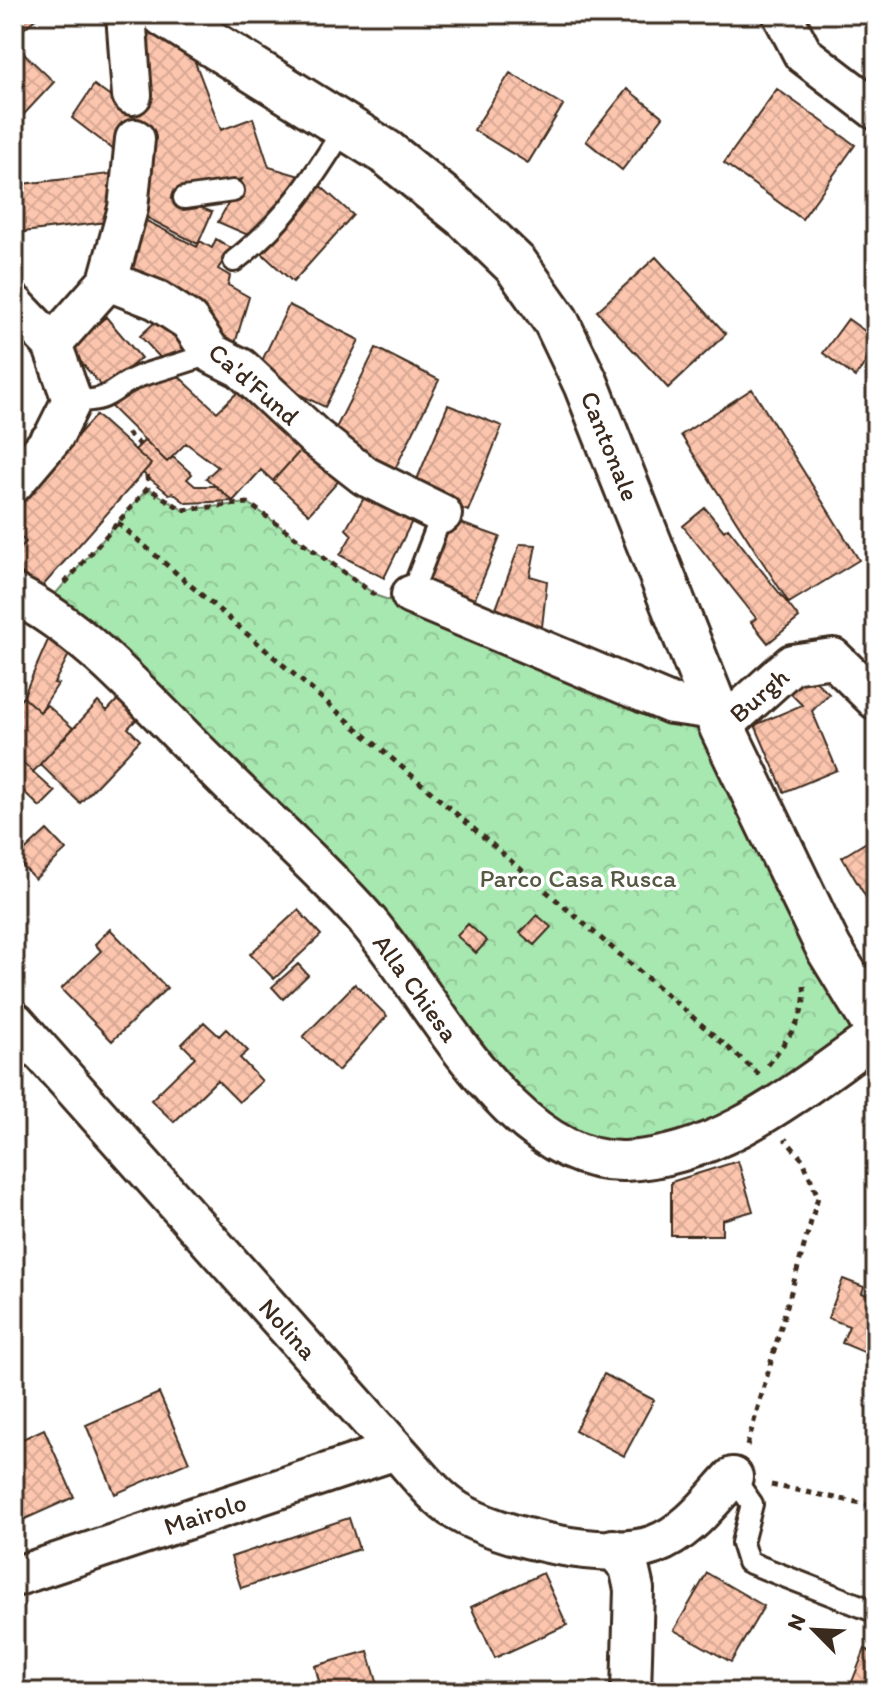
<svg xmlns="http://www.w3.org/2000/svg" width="890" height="1706" viewBox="0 0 890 1706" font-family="Itim,sans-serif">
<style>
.park{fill:url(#park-crowns);stroke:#718867;stroke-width:2}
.building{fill:url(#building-cross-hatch);stroke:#3b2a1e;stroke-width:2}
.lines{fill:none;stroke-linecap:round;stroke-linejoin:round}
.lane-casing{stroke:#3b2a1e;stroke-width:26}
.street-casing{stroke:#3b2a1e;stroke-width:44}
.secondary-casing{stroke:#3b2a1e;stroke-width:50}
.path{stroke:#3b2a1e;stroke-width:5;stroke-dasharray:6 6;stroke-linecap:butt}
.lane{stroke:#fff;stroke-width:20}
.street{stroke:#fff;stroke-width:38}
.secondary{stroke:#fff;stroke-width:44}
.labels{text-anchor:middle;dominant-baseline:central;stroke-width:7;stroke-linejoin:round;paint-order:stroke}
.street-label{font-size:26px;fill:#3b2a1e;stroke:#fff}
.park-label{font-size:26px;fill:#565942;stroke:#fff}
</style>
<defs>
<pattern id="park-crowns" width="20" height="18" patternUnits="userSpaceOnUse" patternTransform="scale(2)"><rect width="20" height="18" fill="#a7e7b0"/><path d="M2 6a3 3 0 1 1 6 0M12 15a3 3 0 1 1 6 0" fill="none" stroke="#91c697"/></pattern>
<pattern id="building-cross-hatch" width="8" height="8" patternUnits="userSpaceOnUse" patternTransform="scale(2)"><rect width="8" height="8" fill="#fcc5ae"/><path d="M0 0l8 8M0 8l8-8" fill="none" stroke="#d9a995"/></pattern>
</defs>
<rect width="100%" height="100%" fill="#fff"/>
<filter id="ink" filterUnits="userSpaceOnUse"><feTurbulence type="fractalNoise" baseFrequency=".0125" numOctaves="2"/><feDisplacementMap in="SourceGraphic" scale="16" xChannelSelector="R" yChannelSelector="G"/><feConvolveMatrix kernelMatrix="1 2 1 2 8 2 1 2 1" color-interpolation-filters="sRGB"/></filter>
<g filter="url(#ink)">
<path class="park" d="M148 488 183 510 248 503 377 596 715 710 876 1026 660 1156 559 1143 365 918 43 608Z"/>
<path class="building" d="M14 14H41L20 32 14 25Z
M167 26 187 41 221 130 253 118 269 167 300 176 255 238 218 222 242 179 185 193 184 201 212 212 198 244 140 214 123 157 72 118 94 85 116 101 143 79 150 77 139 29Z
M14 44 54 82 14 125Z
M510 73 563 105 528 163 474 130Z
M627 89 663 117 622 170 586 141Z
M777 89 855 145 802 219 724 163Z
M118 173 123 220 14 233V185Z
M316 182 353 215 293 282 257 249Z
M135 215 197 247 200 241 212 248 216 239 231 248 218 269 230 276 228 285 249 297 234 347 196 327 149 280 120 263Z
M656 257 726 334 668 388 597 311Z
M289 305 359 340 325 407 256 373Z
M169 309 196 338 168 366 140 336Z
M106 317 141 358 104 389 69 348Z
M848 319 876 339V348L855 377 823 353Z
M376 348 439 380 395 469 331 438Z
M174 372 217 412 238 392 276 429 286 419 308 442 273 481 261 470 233 501 206 478 218 467 186 443 167 462 107 403 133 385Z
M752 389 859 560 789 603 681 435Z
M448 405 502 426 468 511 413 489Z
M96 415 151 464 40 589 14 566V555L26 542 14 531V506Z
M145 440 167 462 173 457 192 474 187 479 195 486H216L233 501 186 503 173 493 169 494 143 473 151 464 135 450Z
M308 442 344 475 309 514 273 481Z
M369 489 415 515 384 578 340 555 352 535 346 529Z
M705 508 724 531 728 528 799 618 768 643 751 622 756 618 683 526Z
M452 520 500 537 472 606 426 586Z
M520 544 536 545 530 576 547 581 541 636 493 617Z
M52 631 72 649 54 683 58 684 40 712 23 697Z
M806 672 829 694 812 711 837 770 784 792 755 725 802 705 788 691Z
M122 695 142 714 128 728 140 740 80 803 40 764 98 702 107 711Z
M23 697 40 712 47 705 73 728 33 772 14 754V707Z
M21 761 55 792 40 807 14 782V769Z
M47 830 66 850 35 879 16 859Z
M875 837 876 839V914L842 857Z
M298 910 321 935 274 979 250 954Z
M537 915 551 927 534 945 520 933Z
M468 924 487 941 476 953 457 936Z
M110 929 167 988 112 1041 61 989 101 951 95 944Z
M298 964 308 975 283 999 272 987Z
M355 984 387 1016 338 1071 303 1037Z
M204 1022 219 1036 226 1029 248 1051 240 1058 262 1081 239 1102 217 1080 174 1122 151 1100 195 1057 182 1044Z
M738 1161 753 1211 722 1220V1235H671V1182Z
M843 1279 864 1287 862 1293 876 1299V1357L842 1343 849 1326 828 1318Z
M604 1374 654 1400 624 1456 575 1430Z
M159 1393 189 1462 115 1494 86 1425Z
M44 1429 74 1497 14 1524V1443Z
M349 1518 359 1549 241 1588 231 1557Z
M543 1573 567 1625 495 1658 471 1607Z
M707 1573 764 1606 731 1662 674 1630Z
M865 1649 876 1654V1692H848Z
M368 1651 380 1692H322L315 1666Z"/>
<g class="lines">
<defs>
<path id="lane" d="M184 198 233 191
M234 261C285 222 313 179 346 125
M72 400C115 404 112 384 146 374 168 367 189 362 211 353
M411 595 442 514
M733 1477 752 1504 742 1543 748 1562 876 1612"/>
<path id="street" d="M126 14 132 95
M782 14 803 54 876 110
M108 281 157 300 189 321 211 353 241 368 315 437 365 476 442 514
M14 304 52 344 72 400 54 436 14 483
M52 344 108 281 128 208 135 139
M14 594C91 633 152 708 214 768 263 818 318 865 364 917 430 991 509 1165 625 1161 722 1157 800 1089 876 1036
M411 595 671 704 715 710
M722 727 792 664 833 658 876 700
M14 1021 396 1450C414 1469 434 1497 457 1511 498 1537 607 1562 654 1545 687 1533 710 1502 733 1477
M613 1549 629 1567 634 1589 631 1692
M14 1577 396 1450"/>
<path id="secondary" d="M164 14 387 153 465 216 516 265 556 321 586 384 722 727 829 949 876 1026"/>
</defs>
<use href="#lane" class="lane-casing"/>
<use href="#street" class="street-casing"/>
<use href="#secondary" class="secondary-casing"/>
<path class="path" d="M127 433 140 445
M147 475 148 488
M118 523 760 1075
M65 583 148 488 183 510 248 503 375 595
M768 1065C785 1041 808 1017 804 986
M747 1446 818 1197 803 1160 785 1139
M771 1485 876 1506"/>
<use href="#lane" class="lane"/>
<use href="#street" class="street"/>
<use href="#secondary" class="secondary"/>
</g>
</g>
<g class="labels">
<g class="street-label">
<text transform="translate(254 384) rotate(41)">Ca'd'Fund</text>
<text transform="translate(610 446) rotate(68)">Cantonale</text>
<text transform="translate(759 695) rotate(-41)">Burgh</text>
<text transform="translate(416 988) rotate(54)">Alla Chiesa</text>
<text transform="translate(288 1329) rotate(48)">Nolina</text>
<text transform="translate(205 1514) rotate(-18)">Mairolo</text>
</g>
<g class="park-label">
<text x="578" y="878">Parco Casa Rusca</text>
</g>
</g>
<rect width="890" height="1706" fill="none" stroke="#fff" stroke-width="48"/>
<rect x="24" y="24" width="842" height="1658" fill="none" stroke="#3b2a1e" stroke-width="3" filter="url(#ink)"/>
<g transform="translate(814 1630) rotate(294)" stroke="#ffffff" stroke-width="6" paint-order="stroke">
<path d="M0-6L14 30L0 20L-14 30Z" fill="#3b2a1e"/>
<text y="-12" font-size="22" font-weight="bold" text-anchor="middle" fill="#3b2a1e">N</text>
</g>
</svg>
